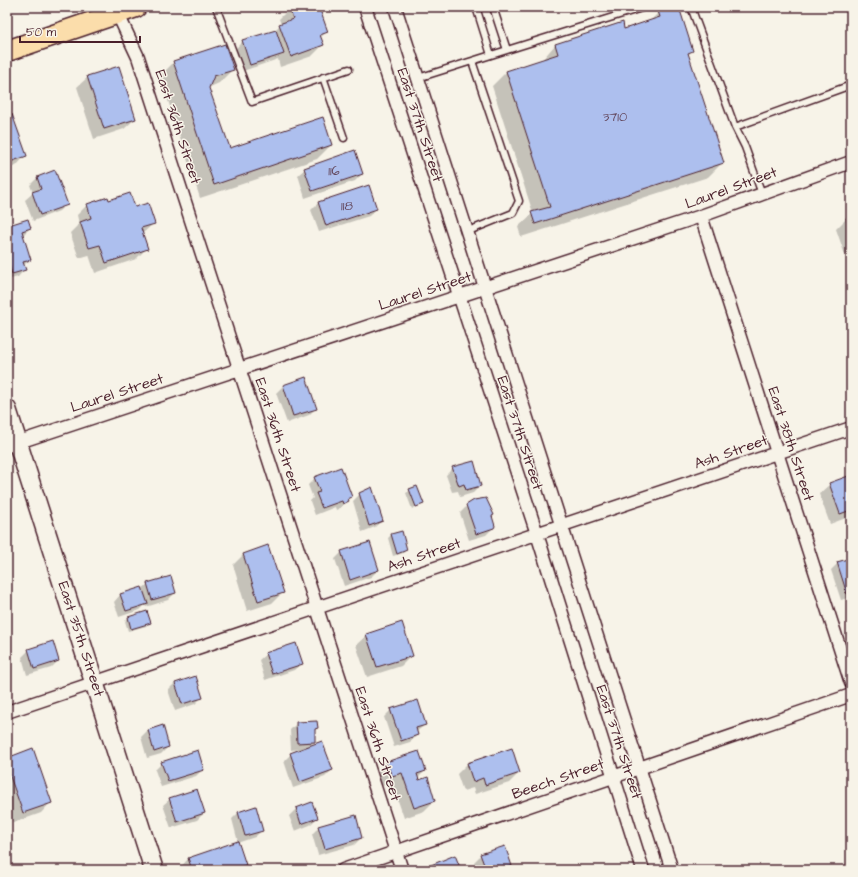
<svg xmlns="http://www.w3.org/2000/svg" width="858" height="877" viewBox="0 0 858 877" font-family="'Architects Daughter',sans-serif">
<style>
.shadow{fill:#0003}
.building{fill:#adbfee;stroke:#4a1f2b}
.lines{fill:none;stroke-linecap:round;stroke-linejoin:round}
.lane-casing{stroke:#4a1f2b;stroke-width:9}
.street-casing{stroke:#4a1f2b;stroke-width:15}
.secondary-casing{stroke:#4a1f2b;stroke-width:21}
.primary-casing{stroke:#4a1f2b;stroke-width:23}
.lane{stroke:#f7f3e8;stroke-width:6}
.street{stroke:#f7f3e8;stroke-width:12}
.secondary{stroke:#f7f3e8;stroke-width:18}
.primary{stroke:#fbddab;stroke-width:20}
.labels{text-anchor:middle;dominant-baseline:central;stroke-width:3;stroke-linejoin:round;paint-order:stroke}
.number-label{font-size:13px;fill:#63475c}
.street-label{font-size:15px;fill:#4a1f2b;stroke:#f7f3e8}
</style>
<rect width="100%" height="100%" fill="#f7f3e8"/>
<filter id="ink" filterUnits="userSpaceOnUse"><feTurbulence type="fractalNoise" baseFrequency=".025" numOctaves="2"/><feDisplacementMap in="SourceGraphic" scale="8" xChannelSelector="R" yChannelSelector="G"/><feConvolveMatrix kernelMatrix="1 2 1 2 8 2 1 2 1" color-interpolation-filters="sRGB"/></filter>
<g filter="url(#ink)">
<path class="shadow" d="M294 7H318L327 31 320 38 323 45 312 56 280 67 278 59 243 71 236 48 243 41 273 32 281 24 279 19 289 9Z
M674 7H678L692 50 688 55 722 163 708 177 521 237 518 227 533 213 492 86 506 72 542 60 555 45 622 24 624 30 649 22 659 12Z
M174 62 233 69 219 83 208 88 229 149 331 145 317 159 200 198 160 76Z
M88 77 135 119 124 129 94 139 77 87Z
M7 117 26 155 16 166 7 169Z
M305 169 362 174 355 181 305 198 298 175Z
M55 172 66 204 59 211 33 221 25 200 33 193 30 185 37 178Z
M368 187 376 209 369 216 319 232 311 210 318 203Z
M107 198 109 201 134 209 154 223 142 234 147 248 136 259 95 273 89 255 79 258 70 233 79 224 77 215 87 205Z
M851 217V253L845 255 836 229 846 219Z
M9 226 30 228 23 235 30 259 23 266 24 270 18 277 7 280V228Z
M283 386 316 408 309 415 287 423 276 393Z
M453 468 480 486 473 493 460 497 458 491 452 492 446 475Z
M851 476V516L830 524 819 494 830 484Z
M315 478 351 497 340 508 336 510 335 507 315 515 310 501 313 498 308 485Z
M417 487 422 503 412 509 406 493Z
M360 494 382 520 375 527 362 532 353 501Z
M467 506 491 516 493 528 486 535 469 540 460 513Z
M401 532 406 550 403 553 393 556 388 538 391 535Z
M268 546 283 592 272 603 247 611 233 565 243 555Z
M342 552 378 570 371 577 344 586 335 559Z
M851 559V597L841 600 831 570 838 563Z
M148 584 175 593 168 600 146 607 145 605 140 610 119 617 114 602 120 595 142 589Z
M128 618 149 622 146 626 128 631 125 621Z
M367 635 411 656 401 666 367 677 356 645Z
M29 650 58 661 51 668 27 675 22 657Z
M266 654 301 664 294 670 265 680 259 660Z
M175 683 202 697 195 704 175 711 168 690Z
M391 710 425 725 416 732 417 735 410 742 394 747 384 717Z
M297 723 317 728 314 731V742L309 747 332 770 325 777 293 788 284 761 291 754 301 749 291 750 290 730Z
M148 730 168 747 161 754 147 758 141 737Z
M7 759 51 802 41 813 13 823 7 807Z
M162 763 203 769 196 776 161 787 155 770Z
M387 763 425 771 417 779 434 801 424 811 404 818 392 783 381 786 376 773Z
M467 764 519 773 509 783 475 794 473 788 463 791 457 774Z
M170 799 204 813 197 820 171 828 163 805Z
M311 804 317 818 310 825 295 831 289 816 296 809Z
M239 812 262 830 255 837 237 843 245 865 239 870H178L188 859 238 842 232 819Z
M319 827 361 838 354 845 318 855 312 834Z
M481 855 510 865 506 870H477L474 862Z
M455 857 460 870H427L431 865Z"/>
<path class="building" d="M291 7H319L328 32 320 35 324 45 291 57 279 24 293 19 289 8Z
M670 7H679L693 51 688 53 724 163 535 224 531 212 550 207 506 71 558 54 555 44 623 22 624 29 660 17 658 11Z
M276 30 284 54 250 65 242 40Z
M225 44 234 70 214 76 209 88 230 148 323 117 332 145 214 185 173 61Z
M119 66 136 119 104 129 87 76Z
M12 114 27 156 7 163V116Z
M355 150 363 174 312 191 304 168Z
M55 170 68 205 40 215 32 192 41 189 37 177Z
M369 185 377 209 326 226 318 202Z
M130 193 135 207 148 203 155 224 141 228 148 249 106 263 100 245 89 248 80 222 91 218 87 204 108 197 109 200Z
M851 216V233L846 218Z
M28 219 31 228 22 231 31 260 23 262 26 270 12 274 7 258V237L12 236 9 225Z
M306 377 317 409 293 416 283 385Z
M474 461 481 486 466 490 464 484 459 486 452 467Z
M341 467 352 497 348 499 349 501 343 504 342 501 322 508 316 493 320 492 314 477Z
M851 475V510L840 514 829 483Z
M417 486 424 504 416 507 409 489Z
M372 487 383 521 369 526 359 493Z
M486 498 494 515 492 516 495 526 494 528 476 534 466 505 474 500Z
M402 531 407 550 397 554 391 534Z
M370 542 379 570 350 580 341 551Z
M268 545 284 593 258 601 243 554Z
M851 558V593L847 594 837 562Z
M171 576 176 593 152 600 147 583Z
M142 587 148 604 126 611 120 594Z
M147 611 151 623 131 629 128 617Z
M402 622 413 656 377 667 366 634Z
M53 641 59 661 34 669 28 649Z
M296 643 303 664 272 674 265 653Z
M196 676 203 698 182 704 175 683Z
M418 700 426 725 416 728 418 735 401 741 390 709Z
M317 721 318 728 315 729V742L297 743 296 722Z
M163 725 169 747 154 752 148 730Z
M322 741 333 770 300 782 290 753Z
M33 748 52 803 23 813 7 768V758Z
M512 748 520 773 485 785 483 778 473 782 467 763Z
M198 750 204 770 168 781 161 762Z
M419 751 426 771 417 774 419 780 428 777 435 801 414 808 402 773 392 776 386 762Z
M197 789 205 813 177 822 169 798Z
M312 802 318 818 301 824 296 808Z
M256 806 263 831 245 836 238 812Z
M356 815 362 838 325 849 318 826Z
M238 841 246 865 231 870H192L188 858Z
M505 846 512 866 499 870H486L480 854Z
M455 855 461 870H433L431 865Z"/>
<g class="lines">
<defs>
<path id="lane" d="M216 7 252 102 349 69
M476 7 491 55
M493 7 507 50 645 7
M691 7 735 127 745 147 762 194
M323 77 344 138
M418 78 507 50
M735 127 851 85
M466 232 513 213 519 201 472 61"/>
<path id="street" d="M365 7 537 534 643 870
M395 7 672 870
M115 8 138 57 402 870
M701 216 851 683
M7 446 701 216 851 162
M7 712 851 428
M343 870 851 695"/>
<path id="secondary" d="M7 409 154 870"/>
<path id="primary" d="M7 51 136 7"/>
</defs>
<use href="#lane" class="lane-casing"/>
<use href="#street" class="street-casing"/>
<use href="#secondary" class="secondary-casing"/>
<use href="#primary" class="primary-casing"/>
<use href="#lane" class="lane"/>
<use href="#street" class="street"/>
<use href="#secondary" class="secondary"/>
<use href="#primary" class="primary"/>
</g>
</g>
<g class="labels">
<g class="number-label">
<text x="615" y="117">3710</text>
<text x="334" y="171">116</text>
<text x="347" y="206">118</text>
</g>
<g class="street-label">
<text transform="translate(420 125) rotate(72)">East 37th Street</text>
<text transform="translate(178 127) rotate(72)">East 36th Street</text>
<text transform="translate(731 188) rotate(-20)">Laurel Street</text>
<text transform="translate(425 291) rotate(-18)">Laurel Street</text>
<text transform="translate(117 393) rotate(-18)">Laurel Street</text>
<text transform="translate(520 433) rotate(72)">East 37th Street</text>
<text transform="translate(278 435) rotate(72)">East 36th Street</text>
<text transform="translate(791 444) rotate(72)">East 38th Street</text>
<text transform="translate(731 452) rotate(-19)">Ash Street</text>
<text transform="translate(424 555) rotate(-19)">Ash Street</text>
<text transform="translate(81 639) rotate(72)">East 35th Street</text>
<text transform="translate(619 742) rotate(72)">East 37th Street</text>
<text transform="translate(378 744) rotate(72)">East 36th Street</text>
<text transform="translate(558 779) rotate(-19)">Beech Street</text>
</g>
</g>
<rect width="858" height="877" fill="none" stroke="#f7f3e8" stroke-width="24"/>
<rect x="12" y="12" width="834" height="853" fill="none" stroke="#4a1f2b" stroke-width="1.5" filter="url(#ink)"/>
<path d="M20 36v6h120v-6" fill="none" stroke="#4a1f2b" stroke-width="2"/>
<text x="26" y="36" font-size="12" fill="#4a1f2b" stroke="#f7f3e8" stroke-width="3" paint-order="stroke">50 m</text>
</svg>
